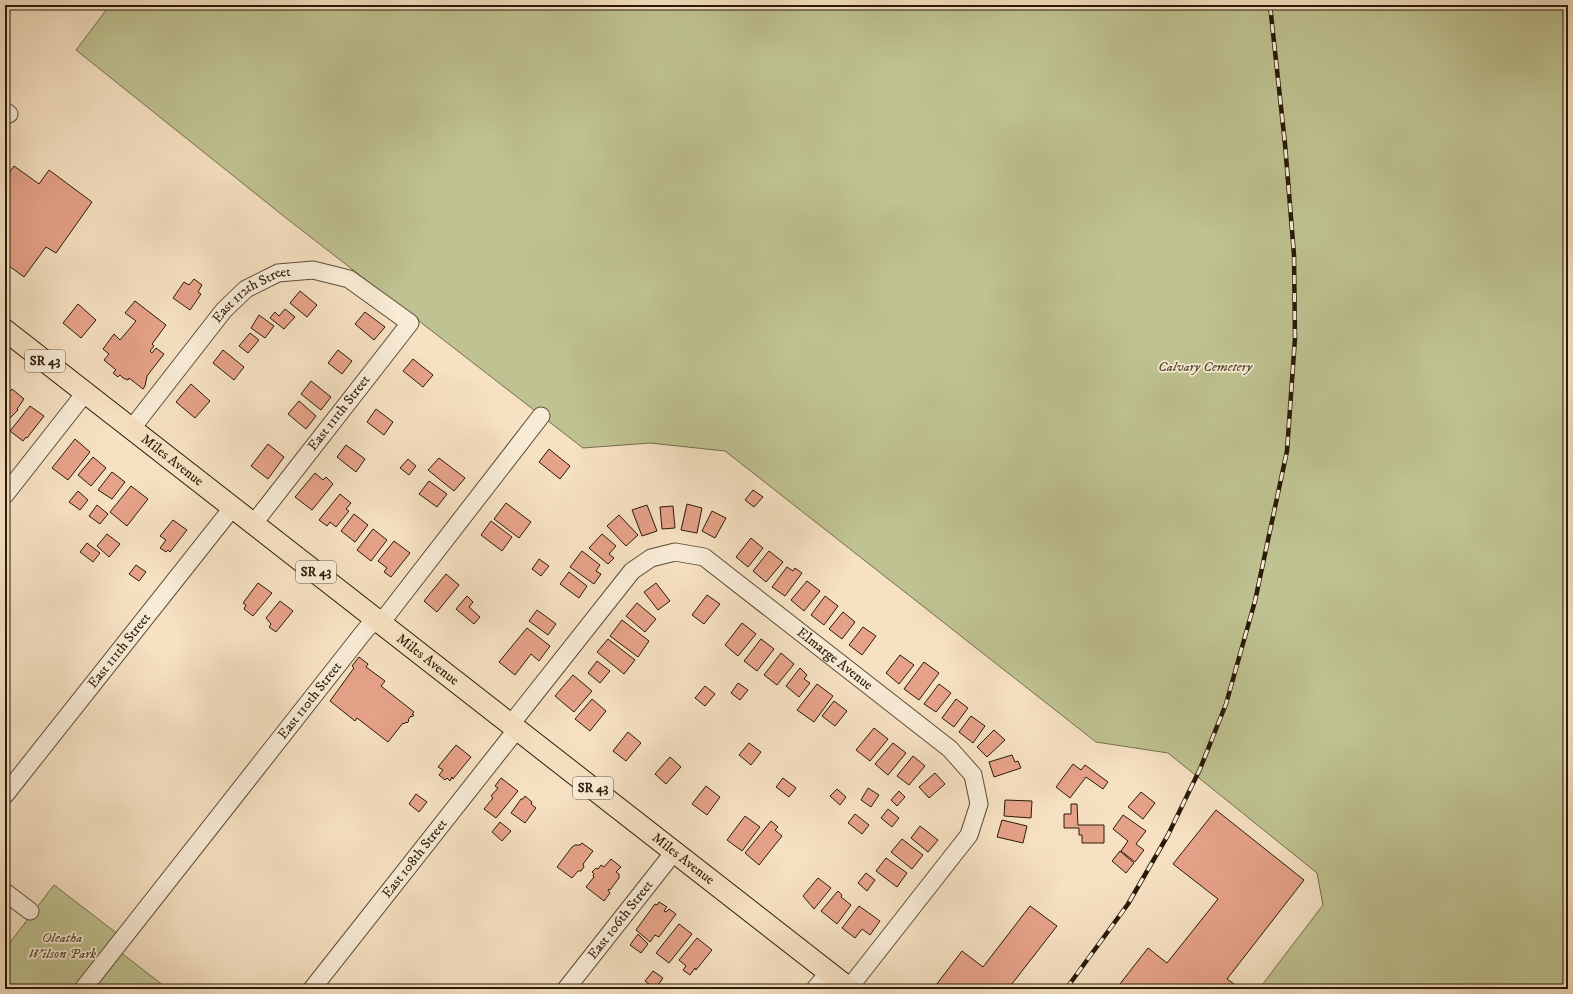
<svg xmlns="http://www.w3.org/2000/svg" width="1573" height="994" viewBox="0 0 1573 994" font-family="'IM FELL DW Pica',serif">
<style>
.green{fill:#bfc291;stroke:#746e4c}
.building{fill:#e6a289;stroke:#291b07}
.lines{fill:none;stroke-linecap:round;stroke-linejoin:round}
.minor-casing{stroke:#5c4c36;stroke-width:19}
.major-casing{stroke:#291b07;stroke-width:23}
.minor{stroke:#f9ecd7;stroke-width:17}
.major{stroke:#f6e1c2;stroke-width:21}
.rail-casing{stroke:#291b07;stroke-width:4.5}
.rail{stroke:#f9ecd7;stroke-width:3;stroke-dasharray:9;stroke-linecap:butt}
.labels{text-anchor:middle;dominant-baseline:central;stroke-width:3.5;stroke-linejoin:round;paint-order:stroke}
.shield{fill:#f9ecd7;stroke:#675a45;stroke-width:1}
.shield-label{font-size:13px;font-weight:bold;fill:#291b07}
.street-label{font-size:14px;fill:#291b07;stroke:#f9ecd7}
.park-label{font-size:14px;font-style:italic;fill:#564d30;stroke:#f9ecd7}
</style>
<rect width="100%" height="100%" fill="#f6e1c2"/>
<filter id="stains"><feTurbulence type="fractalNoise" baseFrequency=".005" numOctaves="4"/><feColorMatrix values="0 0 0 0 .2 0 0 0 0 .09 0 0 0 0 .02 0 0 0 .5 -.17"/></filter>
<radialGradient id="worn" r=".72"><stop offset=".6" stop-color="#630" stop-opacity="0"/><stop offset="1" stop-color="#630" stop-opacity=".3"/></radialGradient>
<path class="green" d="M110 5H1568V989H1259L1323 905 1317 873 1168 753 1096 742 725 451 650 443 583 448 286 218 76 50Z
M54 885 123 938 115 948 168 989H5V949Z"/>
<path class="building" d="M14 166 39 184 49 170 92 202 56 253 46 247 24 277 5 263V178Z
M194 279 202 285 198 292 201 294 190 310 173 298 184 282 189 285Z
M300 291 317 305 307 317 290 303Z
M135 301 166 325 152 344 154 346 150 351 152 353 156 348 164 354 147 376 145 386 143 389 129 378 128 380 123 378 120 375 118 377 113 373 116 370 104 360 109 354 103 349 114 334 120 340 136 321 125 313Z
M78 304 96 320 81 338 63 323Z
M285 309 295 317 284 329 270 318 275 312 279 316Z
M365 312 385 327 374 340 355 324Z
M259 315 274 326 265 338 251 328Z
M250 333 259 340 248 353 239 346Z
M223 350 244 367 234 380 213 363Z
M338 350 352 361 342 374 328 363Z
M413 359 433 375 423 387 403 371Z
M311 381 331 397 321 410 301 394Z
M191 384 210 401 195 418 176 402Z
M12 389 24 399 17 409 18 410 6 422 5 397Z
M299 401 316 416 306 429 288 414Z
M30 406 44 416 27 438 26 437 23 441 10 431Z
M376 409 393 422 384 435 367 422Z
M75 439 90 452 68 480 52 468Z
M268 444 284 457 268 479 251 466Z
M346 445 365 459 356 472 337 457Z
M549 449 570 466 560 479 539 462Z
M93 457 106 468 91 486 78 475Z
M439 458 465 478 454 491 428 470Z
M408 459 416 466 409 475 400 468Z
M112 472 125 482 112 499 98 490Z
M315 473 323 480 326 477 333 484 312 510 295 497Z
M429 481 447 494 437 507 419 494Z
M131 486 148 499 127 526 110 512Z
M753 490 763 497 754 507 745 500Z
M78 491 88 500 80 510 69 502Z
M340 494 351 503 346 509 349 511 336 527 330 522 327 526 319 520Z
M506 503 531 522 519 538 494 519Z
M687 504 702 508 697 533 681 530Z
M97 505 108 514 100 524 89 516Z
M647 505 657 531 642 536 632 510Z
M673 506 675 528 662 529 660 507Z
M712 511 726 518 715 538 702 531Z
M354 514 368 525 355 542 341 531Z
M619 515 638 535 626 546 607 526Z
M173 520 187 530 170 552 168 550 166 552 160 548 166 540 160 536Z
M491 521 512 537 502 551 481 535Z
M373 529 387 540 371 561 357 550Z
M107 534 120 544 109 557 97 546Z
M602 534 616 546 609 554 614 558 608 564 589 548Z
M751 538 763 548 748 567 736 557Z
M394 541 410 553 391 577 384 572 387 568 378 561Z
M87 543 100 553 93 562 80 552Z
M582 551 600 565 596 571 601 574 594 584 570 567Z
M769 551 783 562 766 582 753 571Z
M539 559 549 566 541 576 532 569Z
M136 565 146 572 139 581 129 574Z
M787 567 793 571 795 568 802 573 785 596 772 587Z
M569 572 587 586 579 598 560 584Z
M446 574 459 585 437 612 424 601Z
M807 581 820 591 804 611 791 600Z
M258 583 272 593 253 616 244 609 246 605 243 603Z
M656 583 670 601 658 610 644 592Z
M707 595 720 604 704 624 692 615Z
M467 596 473 602 469 607 480 617 474 624 456 609Z
M825 596 838 606 824 625 811 615Z
M280 601 293 611 276 632 269 627 271 624 266 618Z
M637 603 656 619 645 632 626 616Z
M537 610 556 624 548 635 529 621Z
M843 612 855 622 842 639 829 629Z
M622 620 649 641 638 657 610 636Z
M742 623 756 634 738 656 725 645Z
M863 627 876 636 862 655 849 645Z
M527 628 550 646 539 661 531 654 515 675 499 662Z
M608 639 635 660 624 674 597 652Z
M761 639 774 649 757 671 744 661Z
M781 653 794 664 777 685 764 675Z
M900 655 914 665 899 684 886 673Z
M359 657 368 664 366 667 385 681 381 686 414 712 412 714 414 715 412 717 411 716 408 720 409 721 407 723 406 722 404 724 403 723 388 742 357 718 355 721 330 701 354 668 352 666Z
M597 661 610 671 600 683 588 673Z
M924 662 939 673 919 700 904 689Z
M800 668 807 675 804 679 810 683 799 697 786 686Z
M573 675 592 691 574 712 555 696Z
M738 683 748 690 740 700 731 693Z
M817 684 833 696 814 722 797 710Z
M939 684 951 693 936 712 924 704Z
M705 686 715 694 705 706 695 698Z
M592 699 606 711 590 731 575 719Z
M956 699 968 708 954 727 942 718Z
M834 701 847 711 835 726 822 716Z
M971 716 985 726 973 743 959 732Z
M874 728 888 739 870 761 856 750Z
M994 730 1005 740 987 757 977 747Z
M628 732 641 743 626 761 613 751Z
M749 743 761 752 751 765 739 755Z
M893 743 906 753 888 775 875 764Z
M456 745 471 757 453 779 452 777 450 781 447 778 445 780 439 775 443 770 438 767Z
M1012 755 1015 762 1018 761 1021 768 994 777 989 762Z
M913 756 925 766 909 785 897 776Z
M670 757 681 767 666 784 655 774Z
M1073 764 1081 770 1085 765 1108 782 1103 789 1086 777 1070 798 1056 787Z
M935 773 945 784 929 798 919 787Z
M501 778 518 791 496 818 484 809 493 798 491 796 498 788 495 786Z
M783 778 796 788 789 797 776 787Z
M706 786 720 797 707 815 692 804Z
M868 788 879 795 871 807 861 800Z
M837 789 846 797 840 805 830 796Z
M899 791 905 797 897 806 891 800Z
M1141 792 1155 803 1143 819 1128 807Z
M416 794 427 802 419 812 409 804Z
M525 796 532 802 531 804 536 808 525 823 511 813 521 799H523Z
M1005 800 1032 801 1031 818 1004 816Z
M1071 804H1077L1078 825H1104V843H1082V835H1079V828H1064V814H1071Z
M888 809 899 818 892 827 881 818Z
M1216 810 1304 880 1227 979 1234 984 1230 989H1116L1148 948 1167 963 1218 899 1173 864Z
M855 814 869 825 862 834 848 823Z
M1123 815 1146 831 1136 844 1144 850 1135 862 1121 851 1128 841 1113 829Z
M745 816 760 827 742 851 727 840Z
M1002 820 1027 826 1023 843 997 837Z
M771 821 778 827 775 830 782 836 759 865 745 853Z
M500 822 511 831 502 841 492 832Z
M920 826 938 840 928 852 911 838Z
M902 839 923 855 912 869 891 852Z
M582 843 593 851 583 864 584 867 581 871H578L572 878 557 867 572 847 575 845H580Z
M1120 851 1134 863 1126 873 1112 861Z
M886 858 907 873 897 887 876 871Z
M611 859 621 867 616 872 619 874V878L610 890 609 889 608 890 610 893 604 901 586 887 594 877 593 876 594 874 592 872 596 868 598 869 601 865 604 867Z
M866 873 875 880 867 891 858 883Z
M818 878 831 888 814 909 803 896Z
M838 891 842 895 841 897 851 905 837 924 821 911Z
M659 902 667 907 664 911 666 912 669 909 676 914 659 937 655 935 650 942 636 930 655 904 657 905Z
M859 906 880 921 870 935 862 929 855 938 842 928Z
M1030 906 1057 926 1008 989H988L984 986 982 989H933L962 951 983 967Z
M679 924 692 934 669 963 656 953Z
M638 934 648 944 641 953 630 945Z
M697 938 712 950 696 970 695 968 690 975 683 970 686 966 679 960Z
M653 971 663 978 655 989 645 981Z"/>
<g class="lines">
<defs>
<g id="minor">
<path d="M5 111 9 114"/>
<path id="s1" d="M132 428 224 310 246 289 278 273 313 270 349 279 410 323 254 523"/>
<path d="M5 495 85 393"/>
<path id="s2" d="M511 724 632 571 651 558 675 552 704 557 950 749 973 775 979 804 969 835 849 988"/>
<path id="s3" d="M5 795 233 507"/>
<path d="M5 892 30 911"/>
<path id="s4" d="M83 989 363 633 368 627 387 615 541 416"/>
<path id="s5" d="M312 989 517 729"/>
<path id="s6" d="M566 989 674 852"/>
<path d="M815 989 829 972"/>
</g>
<g id="major">
<path id="s7" d="M5 330 850 989"/>
</g>
</defs>
<use href="#minor" class="minor-casing"/>
<use href="#major" class="major-casing"/>
<use href="#minor" class="minor"/>
<use href="#major" class="major"/>
<defs>
<path id="rail" d="M1066 989 1128 904 1168 835 1200 769 1226 704 1255 601 1287 451 1295 338 1294 255 1285 144 1270 5"/>
</defs>
<use href="#rail" class="rail-casing"/>
<use href="#rail" class="rail"/>
</g>
<g class="labels">
<g class="shield">
<rect x="25" y="350" width="40" height="22" rx="3"/>
<rect x="296" y="561" width="40" height="22" rx="3"/>
<rect x="573" y="777" width="40" height="22" rx="3"/>
</g>
<g class="shield-label">
<text x="45" y="361">SR 43</text>
<text x="316" y="572">SR 43</text>
<text x="593" y="788">SR 43</text>
</g>
<g class="street-label">
<text stroke="none"><textPath href="#s1" startOffset="182">East 112th Street</textPath></text>
<text transform="translate(339 413) rotate(-52)">East 111th Street</text>
<text stroke="none"><textPath href="#s7" startOffset="212">Miles Avenue</textPath></text>
<text stroke="none"><textPath href="#s3" startOffset="184">East 111th Street</textPath></text>
<text stroke="none"><textPath href="#s2" startOffset="438">Elmarge Avenue</textPath></text>
<text stroke="none"><textPath href="#s7" startOffset="536">Miles Avenue</textPath></text>
<text stroke="none"><textPath href="#s4" startOffset="367">East 110th Street</textPath></text>
<text stroke="none"><textPath href="#s5" startOffset="166">East 108th Street</textPath></text>
<text stroke="none"><textPath href="#s7" startOffset="860">Miles Avenue</textPath></text>
<text stroke="none"><textPath href="#s6" startOffset="88">East 106th Street</textPath></text>
</g>
<g class="park-label">
<text x="1205" y="367">Calvary Cemetery</text>
<text x="62" y="938">Oleatha<tspan x="62" dy="16">Wilson Park</tspan></text>
</g>
</g>
<rect width="1573" height="994" fill="none" stroke="#f6e1c2" stroke-width="20"/>
<rect x="6" y="6" width="1561" height="982" fill="none" stroke="#291b07" stroke-width="2"/>
<rect x="10" y="10" width="1553" height="974" fill="none" stroke="#291b07"/>
<rect width="100%" height="100%" filter="url(#stains)"/>
<rect width="100%" height="100%" fill="url(#worn)"/>
</svg>
